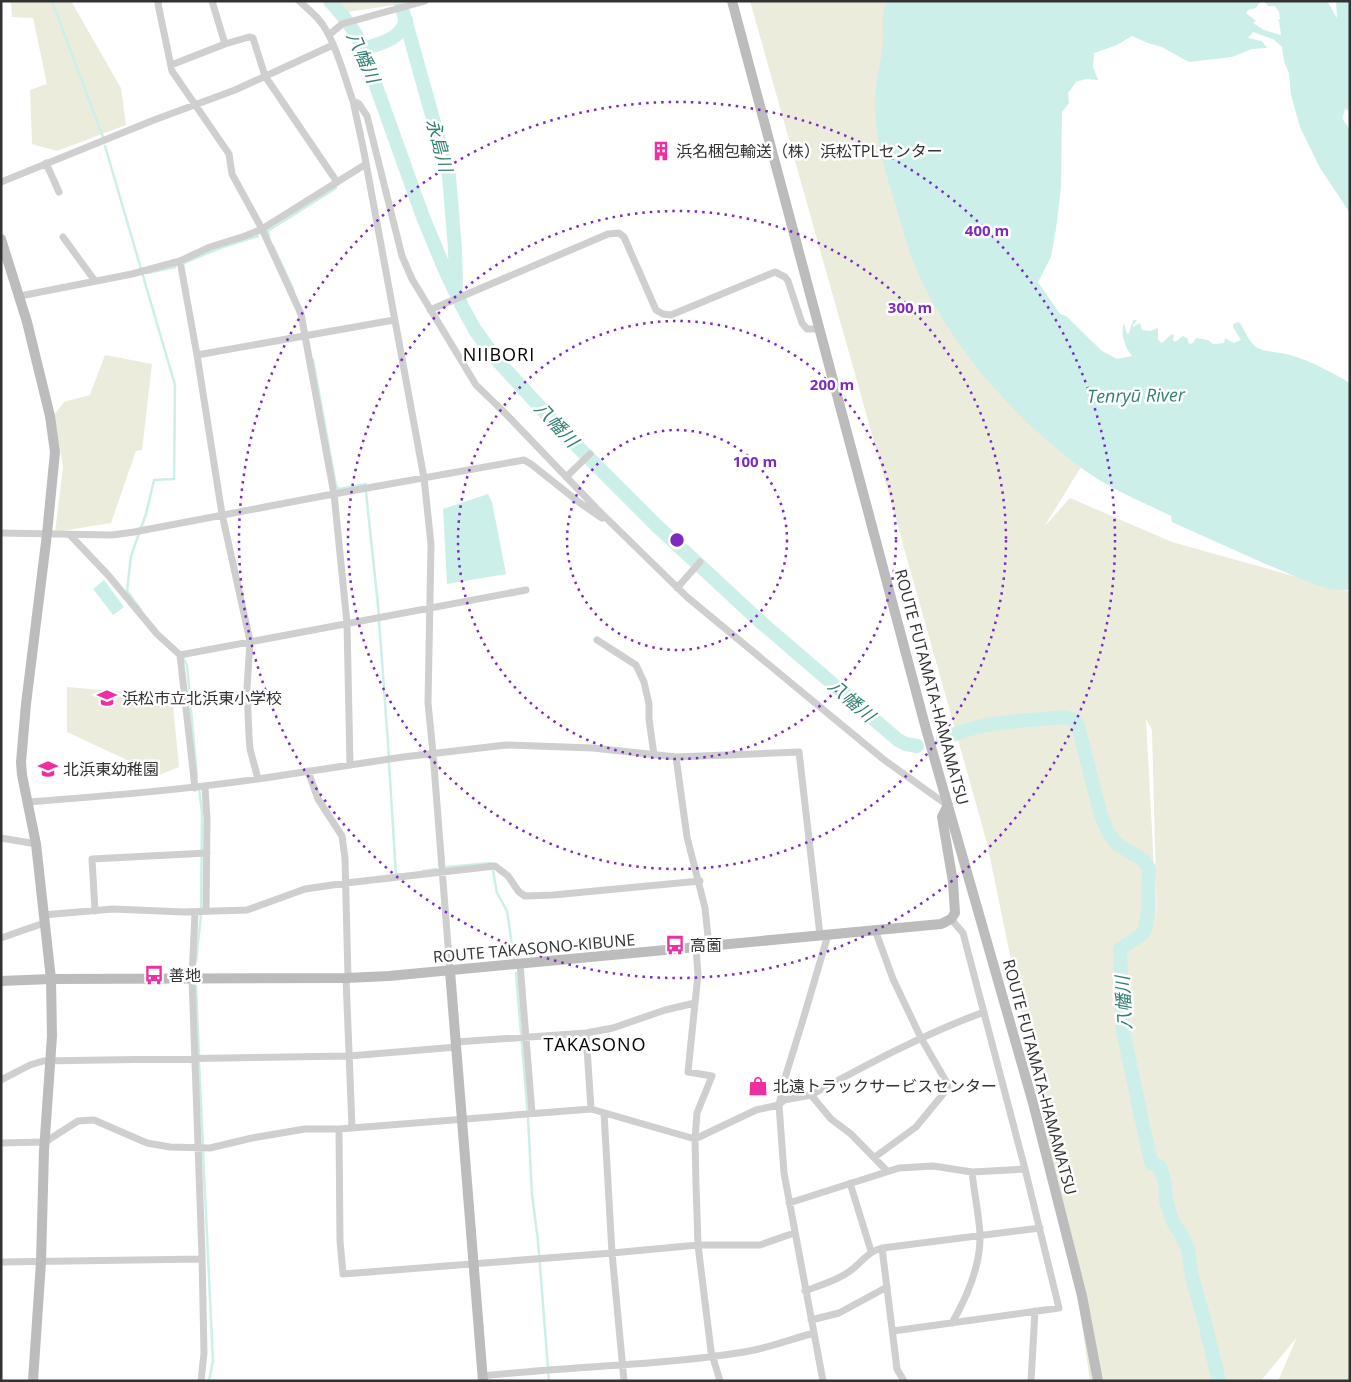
<svg xmlns="http://www.w3.org/2000/svg" width="1351" height="1382" viewBox="0 0 1351 1382" font-family="'Open Sans','Noto Sans JP',sans-serif">
<style>
.green{fill:#ececdd;fill-rule:evenodd}
.water{fill:#ccefea;fill-rule:evenodd}
.lines{fill:none;stroke-linecap:round;stroke-linejoin:round}
.stream{stroke:#ccefea;stroke-width:2.5}
.river{stroke:#ccefea;stroke-width:14}
.street{stroke:#cfcfcf;stroke-width:7}
.secondary{stroke:#bcbcbc;stroke-width:10}
.ring{fill:none;stroke:#7b2cbf;stroke-width:2.5;stroke-dasharray:2.5 5}
.labels{text-anchor:middle;dominant-baseline:central;stroke-width:5;stroke-linejoin:round;paint-order:stroke}
.poi-label{font-size:16px;fill:#323232;stroke:#fff;text-anchor:start}
.street-label{font-size:16px;fill:#323232;stroke:#fff}
.water-label{font-size:18px;font-style:italic;fill:#327f73;stroke:#fff}
.neighbourhood-label{font-size:18px;letter-spacing:1px;fill:#000;stroke:#fff}
.centre{fill:#7b2cbf;stroke:#fff;stroke-width:2.5}
.ring-label{font-size:15px;text-anchor:middle;font-weight:bold;fill:#7b2cbf;stroke:#fff;stroke-width:5;stroke-linejoin:round;paint-order:stroke}
</style>
<rect width="100%" height="100%" fill="#fff"/>
<path class="green" d="M11 1H71L121 88 126 125 57 151 32 144 30 90 47 84 33 18 12 17Z
M338 1H394V5L348 12Z
M750 1H887L1019 413 1081 467 1044 527 1070 498 1172 542 1350 592V1381H1278L1297 1337 1261 1381H1090L1073 1263 987 843ZM1146 719 1152 730 1157 924Z
M105 355 152 364 142 450 136 451 111 523 55 532 63 467 54 415 64 402 90 395Z
M67 687 172 696 179 767 159 775 67 732Z"/>
<path class="water" d="M886 1H1327L1337 18 1336 1H1350V111L1345 109 1342 118 1350 130V213L1320 168 1300 127 1291 95 1289 74 1284 61 1282 47 1273 39 1253 32 1248 38 1262 41 1267 48 1252 49 1232 57 1189 62 1162 47 1148 43 1132 36 1117 45 1094 53 1093 67 1098 80 1086 79 1076 82 1068 93 1069 103 1062 112 1061 188 1056 229 1051 257 1038 282 1060 314 1066 316 1102 351 1117 359 1132 356C1125 347 1120 334 1124 323L1127 334 1129 333 1133 320H1137L1133 325V327L1140 323 1142 330 1150 331 1158 328V339L1161 343 1163 342 1172 334 1174 335 1173 340 1175 342 1183 336 1188 339V342L1190 344 1193 343 1196 338 1208 340 1213 344 1224 343 1225 338 1234 343 1241 340 1233 327V324L1239 322C1245 330 1248 341 1256 347 1263 352 1281 352 1290 355 1311 361 1331 372 1350 383V590C1327 592 1301 579 1280 570 1244 555 1208 538 1172 522L1171 516C1145 503 1117 492 1093 476 1025 429 964 363 925 288 911 261 903 232 895 203 885 171 875 137 875 103 875 82 881 63 883 43 884 34 882 25 883 16 883 11 885 6 886 1ZM1264 1 1268 6H1275L1279 12 1280 19 1278 20 1279 21 1281 35 1264 30 1253 23 1256 21 1246 13 1248 10 1256 8 1260 2Z
M488 494 492 502 506 574 447 584 443 509Z
M104 580 124 607 113 615 93 589Z"/>
<g class="lines">
<path class="stream" d="M52 1 103 137
M105 146 175 385 174 479 154 480 146 514 131 556 127 591 141 610
M269 236 268 231 336 188
M273 246 294 291
M184 263 220 248 258 236
M148 273 175 267
M313 360 336 486 339 489 366 484
M366 492 379 615
M379 620 389 757
M183 658 187 665 197 777
M389 763 396 875 397 874
M199 788 202 813 201 909
M447 867 491 863
M423 871 436 869
M493 871 497 893 507 911 514 959
M196 961 201 915
M516 973 528 1117 532 1194 538 1241 549 1381
M196 986 199 1055
M199 1063 203 1145
M203 1152 213 1361 209 1381"/>
<path class="river" d="M330 1C343 15 353 27 361 44L423 217 445 270 462 306 475 330 497 360 563 432 657 526 763 624 898 740 906 744 917 746
M400 1 449 176 455 249 456 287
M363 49C381 43 400 40 406 20
M943 739C977 723 1006 722 1043 719 1055 718 1066 715 1077 722L1101 816 1109 834 1117 844 1143 860 1149 868 1148 911 1145 930 1141 935 1120 949 1123 1031 1151 1163 1160 1167 1165 1183 1166 1201 1173 1222 1182 1236 1188 1249 1192 1277 1204 1319 1219 1381"/>
<path class="street" d="M159 1 158 4 172 71 229 154 232 174 262 229 301 314 334 494 347 623 350 765
M299 1C309 10 320 18 326 30 338 50 345 79 353 101L359 104 367 116 402 256 412 279 476 385 504 412 597 509 687 597 883 759 947 805
M329 35 342 24 425 1
M225 44 249 37 253 38 265 76 337 182
M171 65 225 44 212 1
M353 101 363 147 424 478 431 544 428 703 433 753 450 971
M46 163 59 192
M1 182 154 120 235 90 333 45
M63 237 95 281
M180 261 197 355 222 514 250 641 247 688 249 736 250 749 258 779 403 757 506 745 593 748 676 757 799 752 820 935
M20 296 132 274 180 261 210 247 245 236 262 229 366 164
M430 310 608 234 619 233 624 237 656 310 663 314 671 315 775 272 785 277 788 281 802 323 807 329H820
M197 355 394 320
M566 477 590 454
M1 533 112 535 134 532 328 495 524 460 531 464 580 503 602 518
M70 535 108 575 157 634 180 655 526 590
M677 588 700 562
M597 640 636 665 644 682 649 704V719L654 755
M180 655 195 788
M676 757 687 837 705 908 709 946
M308 771 318 799 342 836 345 858 348 978
M205 787 207 819 206 911
M28 802C105 796 182 790 258 779
M1 838 36 844
M95 911 92 859 207 853
M195 912 192 979 202 1255 204 1353 201 1381
M43 915 113 909 184 912 247 910 305 889 346 883 495 866 508 876 519 892 525 896 553 895 700 881
M875 930 893 979 921 1038 947 1083 948 1088 916 1127 875 1157
M1 938 44 923
M520 964 532 1113
M346 978 352 1127
M695 1003 688 1072 712 1076 697 1113 695 1139 696 1184 698 1245 711 1351 720 1381
M586 1033 591 1109
M456 1042 586 1033 613 1028 665 1010 695 1003 698 975 696 948
M1 1080 30 1065 43 1061 349 1056 457 1047
M811 1095C868 1064 924 1034 984 1012
M604 1113 612 1253 624 1381
M339 1129 340 1241 343 1274 612 1253 698 1245H760L794 1233
M1 1143 45 1142 78 1121 94 1120 147 1143 170 1147 210 1148 252 1138 305 1129H339L591 1109 695 1139 756 1110 779 1105 784 1100 811 1095 831 1119 851 1134 887 1171
M850 1183 871 1251
M789 1203 899 1168 933 1166 972 1172 1025 1169
M882 1248 897 1369 904 1381
M1 1262 202 1259
M805 1291C820 1285 837 1281 850 1271 863 1262 865 1253 882 1248L1040 1228
M811 1320 839 1313 887 1287
M952 1323C967 1297 981 1265 980 1234 979 1215 974 1192 972 1172
M893 1331 1059 1308 1025 1169 963 933 951 919
M483 1376C570 1366 658 1366 744 1352 768 1348 791 1339 814 1333
M823 1381 784 1173 779 1105 784 1081 802 1023 828 935
M1031 1381 1035 1311"/>
<path class="secondary" d="M732 1 926 729 1033 1103 1082 1296 1098 1381
M1 239 27 322 50 416 55 452 47 534 26 704 21 762 22 775 36 844 51 979 52 1036 44 1151 41 1262 33 1381
M450 971 483 1381
M1 981 51 979 346 978 389 976 941 924 951 919 955 913 953 882 942 817 948 805"/>
</g>
<g class="ring">
<circle cx="677" cy="540" r="110"/>
<circle cx="677" cy="540" r="219"/>
<circle cx="677" cy="540" r="329"/>
<circle cx="677" cy="540" r="438"/>
</g>
<defs>
<symbol id="building-bare" viewBox="-9 -9 18 18"><path d="M-4-6H4V6H1V3H-1V6H-4ZM-2.5-4.3h1.7v1.8h-1.7ZM.8-4.3h1.7v1.8H.8ZM-2.5-1h1.7V.8h-1.7ZM.8-1h1.7V.8H.8Z" fill="#ee2fa3" stroke="#fff" stroke-width="2.5" paint-order="stroke"/></symbol>
<symbol id="school-bare" viewBox="-9 -9 18 18"><path d="M0-5L7-2L0 1L-7-2ZM-4 1L0 2.5L4 1V4Q0 6-4 4Z" fill="#ee2fa3" stroke="#fff" stroke-width="2.5" paint-order="stroke"/></symbol>
<symbol id="bus-bare" viewBox="-9 -9 18 18"><path d="M-5-6H5V4H4V6H2V4H-2V6H-4V4H-5ZM-3.5-4V0h7V-4ZM-3.5 1.2v1.5H-2V1.2ZM2 1.2v1.5H3.5V1.2Z" fill="#ee2fa3" stroke="#fff" stroke-width="2.5" paint-order="stroke"/></symbol>
<symbol id="shop-bare" viewBox="-9 -9 18 18"><path d="M-5-2.5h2.3a2.7 3.5 0 0 1 5.4 0H5L5.5 6h-11ZM-1.5-2.5h3a1.5 2.3 0 0 0-3 0Z" fill="#ee2fa3" stroke="#fff" stroke-width="2.5" paint-order="stroke"/></symbol>
</defs>
<g fill-rule="evenodd">
<use href="#building-bare" x="647" y="137" width="28" height="28"/>
<use href="#school-bare" x="93" y="684" width="28" height="28"/>
<use href="#school-bare" x="34" y="755" width="28" height="28"/>
<use href="#bus-bare" x="661" y="931" width="28" height="28"/>
<use href="#bus-bare" x="140" y="961" width="28" height="28"/>
<use href="#shop-bare" x="744" y="1072" width="28" height="28"/>
</g>
<g class="labels">
<g class="poi-label">
<text x="676" y="151">浜名梱包輸送（株）浜松TPLセンター</text>
<text x="122" y="698">浜松市立北浜東小学校</text>
<text x="63" y="769">北浜東幼稚園</text>
<text x="690" y="945">高薗</text>
<text x="169" y="975">善地</text>
<text x="773" y="1086">北遠トラックサービスセンター</text>
</g>
<g class="street-label">
<text transform="translate(932 687) rotate(75)">ROUTE FUTAMATA-HAMAMATSU</text>
<text transform="translate(534 948) rotate(-5)">ROUTE TAKASONO-KIBUNE</text>
<text transform="translate(1040 1077) rotate(75)">ROUTE FUTAMATA-HAMAMATSU</text>
</g>
<g class="water-label">
<text transform="translate(364 57) rotate(66)">八幡川</text>
<text transform="translate(440 145) rotate(75)">永島川</text>
<text transform="translate(1136 395) rotate(-1)">Tenryū River</text>
<text transform="translate(557 424) rotate(47)">八幡川</text>
<text transform="translate(852 700) rotate(41)">八幡川</text>
<text transform="translate(1123 1003) rotate(-93)">八幡川</text>
</g>
<g class="neighbourhood-label">
<text x="499" y="354">NIIBORI</text>
<text x="595" y="1044">TAKASONO</text>
</g>
</g>
<circle cx="677" cy="540" r="8" class="centre"/>
<g class="ring-label">
<text x="987" y="236">400 m</text>
<text x="910" y="313">300 m</text>
<text x="832" y="390">200 m</text>
<text x="755" y="467">100 m</text>
</g>
<rect width="1351" height="1382" fill="none" stroke="#323232" stroke-width="5"/>
</svg>
